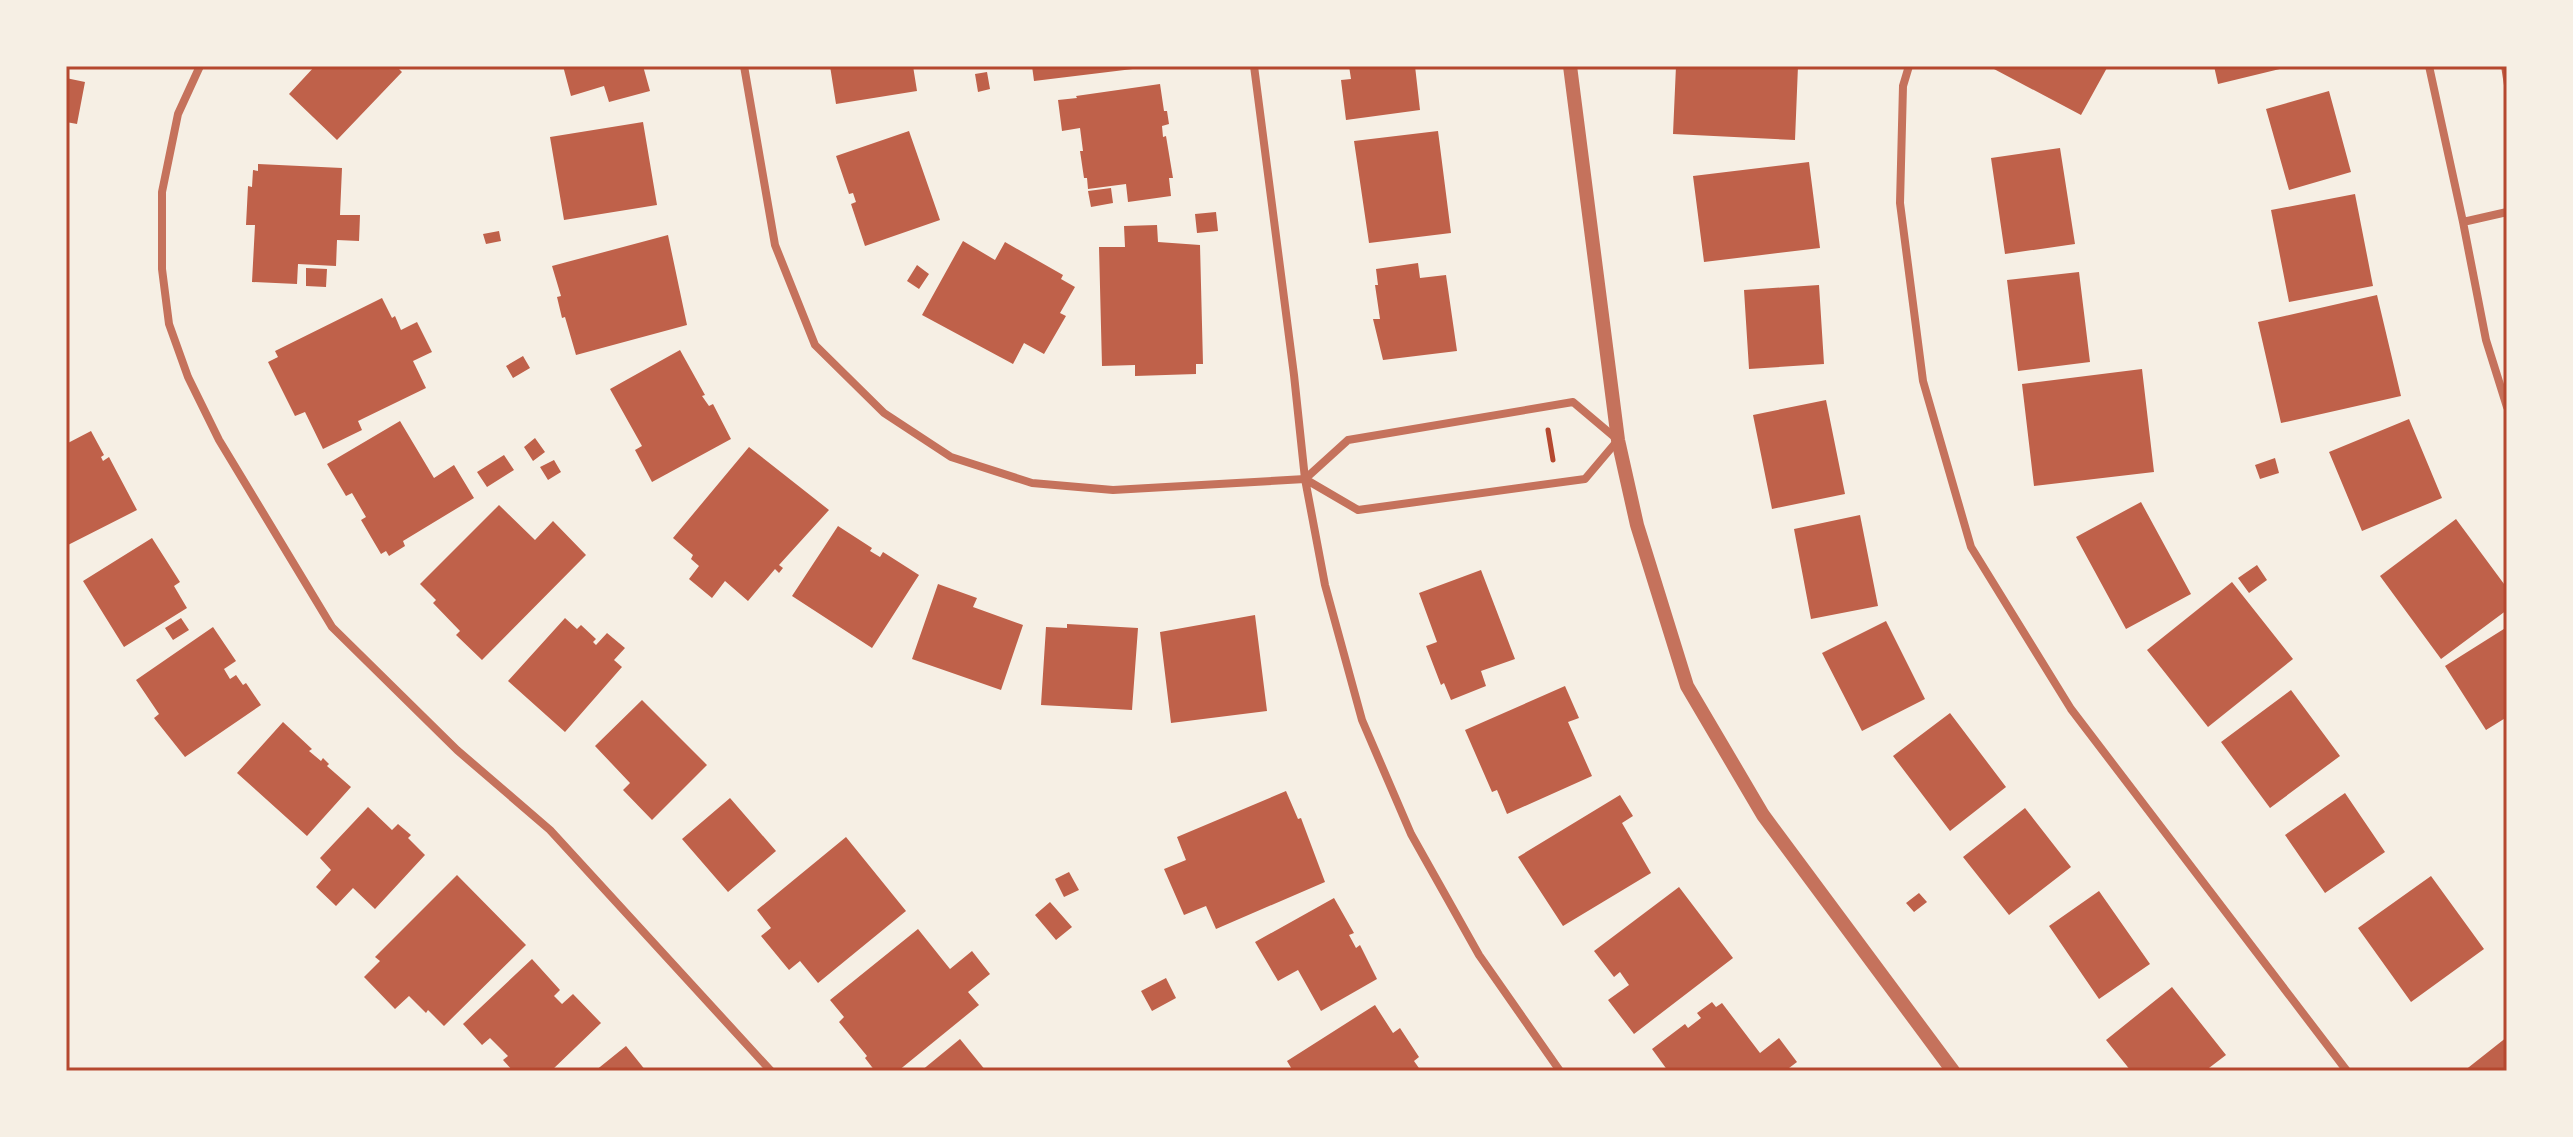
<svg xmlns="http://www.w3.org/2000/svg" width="2573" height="1137" viewBox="0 0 2573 1137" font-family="'PT Sans',sans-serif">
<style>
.building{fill:#bf614a}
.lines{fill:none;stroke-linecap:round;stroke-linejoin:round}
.path{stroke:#b5482f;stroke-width:5}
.minor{stroke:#c5725c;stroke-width:8}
.tertiary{stroke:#c5725c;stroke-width:14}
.neatline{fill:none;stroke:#b5482f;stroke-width:3}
</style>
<rect width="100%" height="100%" fill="#f6efe4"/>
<path class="building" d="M315 66H396L402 72 337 140 289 94Z
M563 66H643L650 91 609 102 604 86 571 96Z
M830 66H913L917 91 836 104Z
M1032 66H1141V68L1034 81Z
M1349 66H1415L1420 110 1346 120 1341 80 1351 79Z
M1676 66H1798L1795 140 1673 134Z
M1996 66H2108L2081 115 1994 69Z
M2214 66H2288V67L2218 84Z
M2501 66H2507V92H2505Z
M987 72 990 89 978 92 975 74Z
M66 78 85 82 77 124 66 122Z
M1160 84 1164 111H1167L1169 124 1162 126 1163 137 1166 136 1173 178H1169L1171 196 1128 202 1126 184 1088 189 1087 178H1084L1080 151H1083L1080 128 1062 131 1058 100 1077 98 1076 96Z
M2329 91 2351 172 2289 190 2266 109Z
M643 122 657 205 564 220 550 137Z
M909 131 940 220 865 246 851 204 856 202 853 193 849 194 836 156Z
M1438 131 1451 233 1369 243 1354 141Z
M2060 148 2075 244 2005 254 1991 158Z
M1809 162 1820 248 1704 262 1693 176Z
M258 164 342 168 340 215H360L359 241 337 240 336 266 298 264 297 284 252 282 255 225H246L248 186 252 187 253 170 258 171Z
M1111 188 1113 203 1091 207 1088 191Z
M2355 194 2373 286 2289 302 2271 210Z
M1216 212 1218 231 1197 233 1195 214Z
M1157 225 1158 242 1200 245 1203 364H1196V374L1135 376V365L1102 366 1099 247H1125L1124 226Z
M499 231 501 241 486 244 483 234Z
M668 235 687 325 576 355 565 317 562 318 557 297 561 296 552 266Z
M963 241 995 260 1005 242 1063 275 1061 279 1075 287 1060 313 1066 316 1044 354 1024 343 1013 364 922 315Z
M1418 263 1420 278 1446 275 1457 351 1383 360 1373 319H1380L1375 285H1378L1376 269Z
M917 265 929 274 919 289 907 281Z
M306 268 327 269 326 287 306 286Z
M2079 272 2090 362 2018 371 2007 280Z
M1819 285 1824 364 1749 369 1744 290Z
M2377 295 2401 396 2281 423 2258 322Z
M382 298 392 318 395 316 401 330 417 322 432 352 413 361 426 388 358 421 362 430 323 449 305 412 295 416 268 362 278 357 275 351Z
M680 350 705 395 702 396 709 406 713 404 731 439 652 482 635 450 642 446 610 389Z
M523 356 530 368 513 378 506 366Z
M2142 369 2154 472 2034 486 2022 384Z
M1826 400 1845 494 1772 509 1753 415Z
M2409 419 2442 498 2362 531 2329 452Z
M400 421 434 478 454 465 474 498 403 541 405 546 389 556 386 551 381 554 361 520 366 517 352 493 346 496 327 464Z
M91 431 104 455 101 457 103 461 109 457 137 510 66 546V444Z
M535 438 545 452 533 461 524 447Z
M749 447 829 510 779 565 783 568 779 573 775 569 748 601 725 581 712 598 689 579 699 566 691 559 693 555 673 538Z
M504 455 514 470 487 487 477 472Z
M2275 458 2279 473 2260 479 2255 465Z
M554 460 561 472 548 480 540 467Z
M2141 502 2191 594 2126 629 2076 537Z
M499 505 535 540 553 521 586 555 482 660 456 635 460 631 433 603 436 600 420 584Z
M1860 515 1878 606 1811 619 1794 529Z
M2456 519 2507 588V610L2441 659 2380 576Z
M838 526 872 548 870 551 880 557 883 552 919 575 872 648 792 596Z
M152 538 180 582 174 586 187 608 124 647 83 581Z
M2257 565 2267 580 2249 593 2238 578Z
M1481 570 1515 659 1481 671 1486 686 1451 700 1444 683 1441 685 1426 646 1437 642 1419 593Z
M2232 582 2293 659 2208 727 2147 650Z
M938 584 977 598 973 607 1023 625 1001 690 912 659Z
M1255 615 1267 711 1171 723 1160 632Z
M181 618 189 630 173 640 165 628Z
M565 618 577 629 581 625 596 639 593 642 596 645 607 633 625 648 614 660 622 667 565 732 508 681Z
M1886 621 1925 699 1862 731 1822 653Z
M1067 624 1138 628 1132 710 1041 705 1046 627 1067 628Z
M213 627 236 661 224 669 230 679 236 675 243 685 246 683 261 705 185 757 154 718 159 714 136 680Z
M2507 627V717L2486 730 2445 666Z
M1565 686 1579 718 1568 722 1592 776 1507 814 1497 790 1492 792 1465 730Z
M2291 690 2340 756 2270 808 2221 742Z
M642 700 707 765 652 820 623 790 630 783 595 746Z
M1950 713 2006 787 1950 831 1893 756Z
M283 722 312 749 309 751 321 761 323 758 329 764 327 766 351 787 307 836 237 773Z
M1286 791 1298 819 1301 818 1325 882 1216 929 1206 906 1184 915 1164 869 1186 860 1177 837Z
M2345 793 2385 852 2325 893 2285 835Z
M1620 795 1633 816 1622 823 1651 873 1563 926 1518 857Z
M730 798 776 851 728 892 682 839Z
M368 807 392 830 398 824 411 835 408 838 425 855 375 909 353 888 336 906 316 887 331 870 320 858Z
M2025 808 2071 867 2009 915 1963 857Z
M846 837 906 911 818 983 800 961 789 970 761 936 771 928 757 910Z
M1069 872 1079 890 1064 897 1055 879Z
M457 875 526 945 444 1026 428 1010 426 1013 409 996 395 1009 364 977 380 961 375 957Z
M2431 876 2484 949 2411 1002 2358 928Z
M1679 887 1733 958 1634 1034 1608 1000 1629 985 1620 972 1614 977 1594 951Z
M2099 891 2150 964 2099 999 2049 926Z
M1919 893 1927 902 1914 912 1906 903Z
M1334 898 1354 933 1349 935 1356 948 1360 945 1377 979 1321 1011 1298 970 1278 981 1255 942Z
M1050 902 1072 927 1056 940 1035 915Z
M918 929 950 969 972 951 990 974 968 992 979 1005 898 1071H875L865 1058 867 1056 839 1022 844 1017 830 1000Z
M532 959 560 990 554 996 562 1004 573 994 601 1023 551 1071H513L503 1060 508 1056 490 1038 482 1045 463 1024Z
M1166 978 1176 998 1152 1011 1141 991Z
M2172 987 2226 1055 2205 1071H2131L2106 1040Z
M1712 1002 1716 1007 1722 1003 1760 1053 1779 1038 1797 1062 1785 1071H1668L1652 1049 1685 1024 1688 1028 1701 1018 1697 1013Z
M1375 1005 1393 1033 1400 1028 1419 1057 1414 1061 1421 1071H1293L1287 1061Z
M2507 1037V1071H2464Z
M960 1039 986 1071H921Z
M626 1046 646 1071H595Z"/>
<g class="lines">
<path class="path" d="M1548 430 1553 460"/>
<path class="minor" d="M200 66 178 114 162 192V269L169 324 188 377 219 440 332 627 457 750 550 830 771 1071
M744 66 775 245 815 345 884 413 951 457 1032 483 1113 490 1305 479 1358 510 1585 479 1618 440 1573 402 1348 440 1305 479
M1254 66 1294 375 1305 479 1325 585 1362 720 1411 834 1479 955 1560 1071
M1909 66 1903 86 1900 203 1923 381 1971 547 2071 709 2347 1071
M2429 66 2463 222 2486 340 2507 407
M2463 222 2507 212"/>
<path class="tertiary" d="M1570 66 1618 440 1637 525 1687 686 1763 815 1953 1071"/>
</g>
<rect width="2573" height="1137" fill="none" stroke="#f6efe4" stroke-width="136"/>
<rect x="68" y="68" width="2437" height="1001" class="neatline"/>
</svg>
